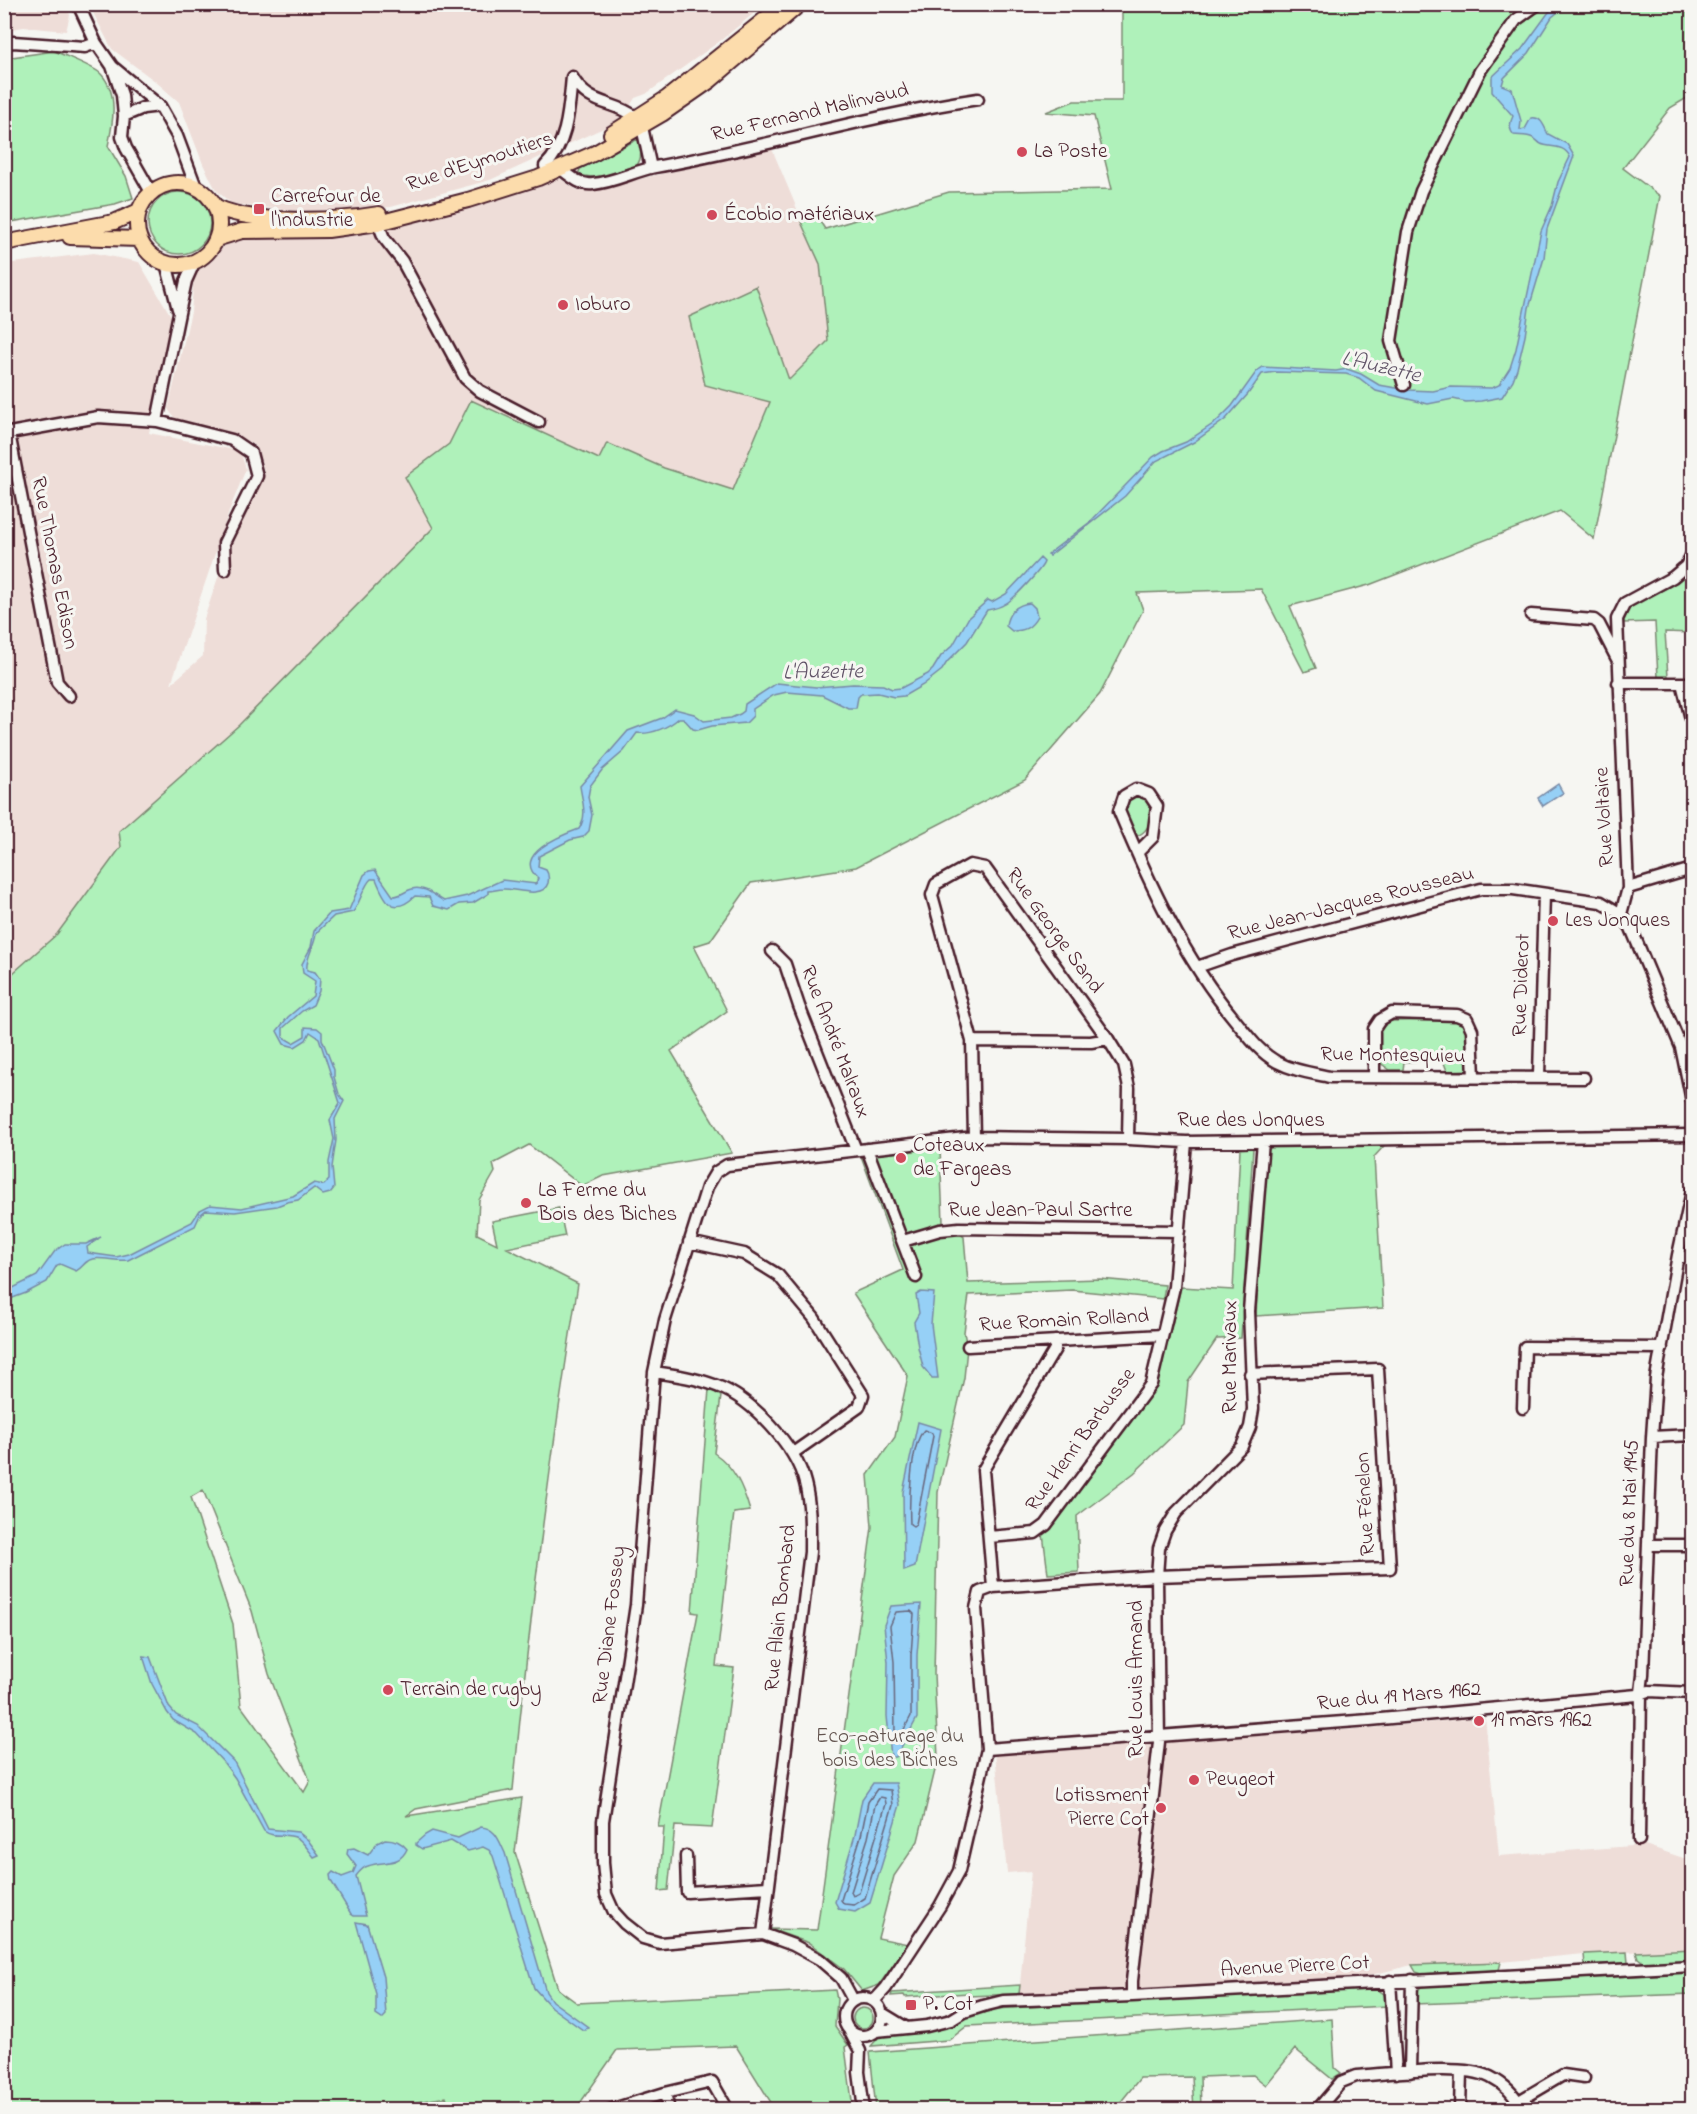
<svg xmlns="http://www.w3.org/2000/svg" width="1697" height="2114" viewBox="0 0 1697 2114" font-family="'Indie Flower',sans-serif">
<style>
.built{fill:#eeddd8}
.green{fill:#aff1ba;stroke:#7c8872;stroke-width:1.5;fill-rule:evenodd}
.water{fill:#96d0f6;stroke:#7889a5;stroke-width:1.5}
.lines{fill:none;stroke-linecap:round;stroke-linejoin:round}
.shore{stroke:#68667c;stroke-width:1.5}
.minor-casing{stroke:#4a1f2b;stroke-width:15}
.major-casing{stroke:#4a1f2b;stroke-width:18}
.minor{stroke:#f6f6f2;stroke-width:10}
.major{stroke:#fcdcac;stroke-width:14}
.poi-dot{fill:#d1495b;stroke:#f6f6f2;stroke-width:2}
.labels{text-anchor:middle;dominant-baseline:central;stroke-width:6;stroke-linejoin:round;paint-order:stroke}
.street-label{font-size:21px;fill:#4a1f2b;stroke:#f6f6f2}
.poi-label{font-size:21px;fill:#4a1f2b;stroke:#f6f6f2;text-anchor:start}
.park-label{font-size:21px;fill:#63544f;stroke:#f6f6f2}
.water-label{font-size:22px;font-style:italic;fill:#615468;stroke:#f6f6f2}
</style>
<rect width="100%" height="100%" fill="#f6f6f2"/>
<filter id="ink" filterUnits="userSpaceOnUse"><feTurbulence type="fractalNoise" baseFrequency=".0167" numOctaves="2"/><feDisplacementMap in="SourceGraphic" scale="12" xChannelSelector="R" yChannelSelector="G"/><feConvolveMatrix kernelMatrix="1 2 1 2 8 2 1 2 1" color-interpolation-filters="sRGB"/></filter>
<g filter="url(#ink)">
<path class="built" d="M5 4 66 5 70 15 66 31 24 27 5 30Z
M89 5H764L720 41 646 94 635 98 621 120 490 180 391 207 314 213 232 204 216 190 203 164 179 102 155 81 112 49Z
M772 149 820 264 828 341 788 380 770 402 733 490 664 468 607 443 599 460 471 400 449 444 405 477 433 528 239 725 120 831 121 847 57 934 5 981V264L94 253 139 262 171 316 149 433 240 451 246 469 231 506 171 684 203 656 204 619 230 542 265 473 256 446 243 439 177 421 168 409 191 312 194 275 231 240 330 235 402 224 470 206 559 178 577 190 617 184Z
M1485 1717 1499 1856 1645 1845 1692 1861V1949L1584 1954 1501 1962 1412 1965 1363 1977 1019 1994 1031 1871 1007 1873 995 1753 1372 1728Z"/>
<path class="green" d="M1122 5H1692V95L1670 108 1623 168 1660 196 1594 539 1560 511 1369 585 1290 606 1316 668 1304 672 1261 589 1137 593 1143 610 1100 694 1025 780 856 867 751 883 710 941 694 946 727 1011 671 1051 732 1153 603 1176 582 1186 529 1145 493 1164 495 1172 479 1200 477 1234 497 1244 492 1221 559 1208 565 1236 507 1248 578 1284C551 1451 529 1621 513 1790L416 1809 406 1816 522 1798 515 1852 558 1989 577 2003 835 1990 837 1999 835 2026 848 2045 845 2047 853 2109H775L736 2046 617 2050 576 2109H450L446 2097 404 2104 405 2110 5 2109 4 981 57 934 121 847 119 831 239 725 433 528 405 477 449 444 471 400 599 459 607 443 664 468 733 490 770 402 705 385 689 317 756 286 789 380 828 341 820 264 801 222 817 217 825 229 949 192 1112 189 1094 116 1046 112 1074 101H1122ZM203 1490 252 1611 269 1674 310 1781 304 1792 241 1706 233 1624 191 1497Z
M55 51C65 56 95 67 101 74 119 93 113 123 108 146L126 176 133 198 115 204 5 223V58Z
M638 139C641 148 643 159 636 166L598 178 578 175 580 169Z
M148 223a31 31 0 1 1 62 0a31 31 0 1 1-62 0Z
M1692 564V633L1665 632 1668 677H1658L1655 622 1623 623 1630 606 1671 586Z
M1140 795C1156 803 1154 831 1136 836 1130 832 1129 826 1127 819 1121 803 1124 798 1140 795Z
M1456 1020 1467 1028 1468 1070 1447 1071 1443 1060 1404 1062 1403 1070H1390L1379 1062V1031L1389 1021Z
M1273 1145 1384 1146 1374 1157 1383 1308 1256 1316 1264 1154Z
M940 1148 943 1222 964 1237 968 1283 1100 1279 1165 1285 1163 1299 1072 1290 969 1295 964 1332 967 1348 964 1378 938 1492 934 1674 938 1758 918 1841 894 1876 878 1938 908 1944 879 1985 862 1991 844 1969 809 1943 770 1929 817 1930 872 1527 868 1475 895 1437 908 1376 853 1293 903 1270 861 1156Z
M1253 1148 1241 1338 1217 1339 1188 1382 1184 1425 1134 1473 1077 1516 1079 1572 1048 1574 1043 1534 1138 1412 1158 1381 1181 1287 1233 1290 1240 1149Z
M709 1389 721 1396 714 1453C735 1467 743 1487 750 1511L734 1513 716 1666 734 1668 712 1828 675 1826 668 1890 659 1891 664 1827H658L698 1613 692 1612Z
M1692 1949V1961L1646 1964 1638 1958 1636 1952Z
M1627 1952 1628 1963 1585 1965 1584 1954Z
M1501 1962 1499 1970 1422 1974 1416 1972 1412 1965Z
M1692 1973V1994L1414 2004 1417 1991 1422 1986Z
M1020 1985 1019 1994 969 1996V1993L905 1997 904 1995 891 1996 892 1993Z
M1375 1988 1384 1994 1388 2006 967 2026 949 2040 871 2046 879 2037 946 2027 975 2012 992 2009Z
M853 2018a10 10 0 1 1 20 0a10 10 0 1 1-20 0Z
M1332 2019 1335 2068 1341 2073 1332 2079 1295 2049 1266 2085 1253 2075 1200 2077 1201 2109H1194L1192 2077 1140 2078 1115 2109H876L870 2052Z"/>
<path class="water" d="M1554 5H1567L1552 17 1529 53 1504 78 1502 85 1512 89 1521 121 1520 130 1525 129 1531 118C1542 116 1544 127 1548 134L1567 144 1574 156 1547 229 1544 258 1529 308 1525 336 1517 369 1513 380 1502 397 1481 401 1466 402 1453 399 1428 404 1376 391 1359 378 1346 374 1276 372 1262 374 1248 394 1226 419 1194 442 1156 461 1125 496 1049 556 1048 554 1090 522 1153 457 1163 451 1186 442 1216 422 1232 406 1257 371 1263 367 1336 371 1347 369 1361 374 1379 385 1408 390 1433 391 1451 387 1492 388 1499 385 1510 368 1516 349 1541 231 1552 206 1558 182 1570 157C1564 144 1551 148 1541 144 1538 142 1536 139 1533 138 1527 135 1520 136 1514 135 1508 129 1510 122 1513 116L1492 92V77L1522 49Z
M1040 558 1044 562C1042 569 1013 600 1005 604 999 608 993 609 987 610L967 642 947 662 942 670 923 685 904 696 894 697 878 693 861 694 858 697 856 708H848L822 695 787 692 774 695 753 709V716L746 723 712 726 698 730 693 729 683 718H679C669 727 651 735 637 733L624 751 602 770 590 786 588 797 592 815 589 831 583 837 570 840 539 856 538 867 546 870C549 874 549 878 548 883 543 900 514 888 503 889 498 889 493 891 488 891V894L473 903 459 904 449 910 433 906 429 897 415 896C392 918 384 899 376 879H371C364 885 360 903 353 912L334 916 316 933C315 947 305 958 307 970L315 972 320 979 319 991 313 1005 302 1011 283 1028V1037L293 1043 305 1036V1027L317 1028 322 1032V1039L334 1070V1077L339 1094 344 1101 335 1119 336 1140 332 1167 334 1188 330 1193 323 1195 314 1188 298 1200 287 1202 277 1206 235 1212 206 1210 200 1215 195 1226 128 1260C116 1262 96 1255 88 1261 83 1264 82 1268 76 1271L60 1264 57 1265 47 1282 26 1293 5 1301V1292L37 1276 55 1251 65 1244H86L101 1237 87 1247 88 1253 116 1257 129 1254 192 1222 200 1210 210 1205 242 1208 293 1196 314 1183 324 1185 329 1180V1162L334 1139 330 1120 340 1103 319 1038 310 1032 306 1040 295 1047 284 1044 277 1031 288 1017 313 996 315 981 303 973 302 964 311 947 314 931 330 913 349 910 364 875 369 871 375 870 393 896C402 896 404 891 412 889 423 885 435 896 444 901L467 896 502 880 536 884 538 878C511 855 562 835 579 829 588 815 582 801 580 786L628 731 662 718 675 709 694 714 704 721 731 718 740 714 744 711 745 704 777 683 816 687 853 684 883 685 892 689 901 688 928 674 933 669 941 656 953 645 969 617 988 600 992 602 1006 594Z
M1030 603 1035 608 1037 617C1031 628 1024 631 1012 631L1006 626C1007 613 1017 604 1030 603Z
M1558 784 1563 793 1543 806 1538 798Z
M921 1292 934 1293 931 1324 938 1378H932L923 1367 918 1347 914 1322 919 1313 916 1295Z
M918 1422 941 1429 915 1567 904 1571 903 1492Z
M921 1604 917 1655V1718L896 1757H891L887 1716 888 1662 884 1625 891 1606Z
M143 1656 150 1657 169 1707 176 1715 198 1726 234 1762 268 1829 298 1832 308 1840 319 1855 314 1857C309 1851 303 1841 297 1838 286 1832 274 1839 264 1831L235 1778 224 1763 197 1734 173 1720 167 1712 152 1684Z
M873 1783H896L900 1805 870 1903 855 1912 839 1909 835 1902 855 1835 862 1799Z
M481 1827C496 1828 499 1841 505 1853L546 1992 552 2001 588 2027 586 2030H583L551 2007 534 1988 493 1856 489 1850 483 1847 468 1851 451 1841 422 1849 416 1845V1843L425 1835 432 1831 458 1838Z
M385 1839C394 1839 401 1841 407 1849 399 1867 383 1860 368 1866 363 1867 359 1872 356 1876L366 1916H354L351 1914 331 1881 330 1875 333 1872 342 1877 353 1873 356 1866 347 1854 348 1849 354 1848 368 1855 377 1843Z
M356 1922 367 1924 383 1977 386 2015 382 2019 376 2015V1994Z"/>
<g class="lines">
<path class="shore" d="M924 1430 932 1433 933 1436 916 1524 913 1526 910 1524C909 1503 910 1445 924 1430Z
M911 1611 914 1614 911 1655V1716L900 1737 897 1739 895 1736 894 1662 890 1626 896 1612Z
M877 1789 891 1790 893 1805 865 1898 854 1905 844 1904 841 1900 861 1836 868 1802Z
M880 1797 885 1798 886 1804 859 1893 853 1896 851 1892 868 1838 875 1805Z"/>
<defs>
<path id="minor" d="M78 4 96 43 112 66 122 95 124 116 122 137 126 148 151 192
M4 44 13 42 85 47 96 43
M113 67 160 106 177 136 196 187
M572 77C590 108 613 99 637 118
M124 116 143 108 160 106
M642 127 651 168
M545 166C568 144 569 107 572 77
M561 169C570 176 581 186 593 184 615 182 634 171 655 167 763 148 869 115 978 99
M378 223 384 238 402 261 465 378 480 391 539 422
M166 263 178 309
M1404 385 1391 341 1408 232 1421 191 1480 71 1516 20 1538 4
M157 421 232 440 251 453 257 476 224 543 225 570
M9 433 57 682 69 696
M4 434 98 417 157 421 179 313 186 281 195 261
M1531 615 1594 620 1599 624 1617 659
M1618 683H1692
M1682 683 1692 723
M1137 853 1153 837 1157 806 1149 794 1136 789 1124 796 1119 811C1150 885 1183 957 1235 1020 1248 1036 1259 1052 1277 1062 1294 1071 1312 1073 1330 1077L1584 1078
M1628 888 1692 869
M1621 914 1628 888 1617 619 1625 603 1673 577 1686 566 1692 554
M772 951 785 964 799 1006 856 1150
M1197 967 1232 955 1481 889H1513L1601 902 1621 914 1631 928 1681 1047 1692 1101
M972 1041 1091 1042 1108 1039
M1539 1076 1544 894
M1374 1077V1029L1380 1020 1392 1013 1457 1015 1467 1019 1472 1030 1474 1077
M974 1137 972 1041 932 895 936 884 970 865 985 868 1108 1039 1124 1065 1129 1088 1128 1139
M867 1149 916 1277
M903 1241 940 1230 959 1228 1179 1231
M689 1242 744 1254 778 1275 814 1318 863 1395 859 1407 793 1453
M1678 1255 1692 1258
M968 1346 1162 1335
M654 1372C675 1375 697 1378 717 1386 752 1399 796 1446 805 1483 811 1506 810 1529 810 1552L763 1934
M1523 1408 1525 1347 1662 1348
M1652 1437 1692 1435
M989 1537 1035 1533 1046 1525 1151 1384 1174 1287 1186 1142
M1648 1545H1692
M993 1587 983 1470 1055 1349V1341
M987 1749 1370 1720 1637 1695 1649 1691 1692 1693
M1639 1840 1641 1692 1643 1675 1652 1437 1656 1378 1678 1255 1692 1191
M686 1856 687 1892 768 1887
M1390 1981 1396 2073
M1132 1996V1981L1159 1742 1157 1576 1159 1548 1165 1531 1176 1513 1242 1446 1250 1427 1253 1409 1249 1311 1263 1141
M844 2017a19 19 0 1 1 38 0a19 19 0 1 1-38 0Z
M853 2000 841 1978 819 1959 793 1945 763 1934 660 1943 643 1938 624 1923 614 1912 606 1894 603 1863V1821L636 1605 654 1372 665 1320 707 1187 716 1172 727 1165 974 1137 1128 1139 1186 1142 1692 1135
M874 2001 886 1988 940 1906 959 1871 987 1749 976 1608 980 1592 993 1587 1157 1576 1390 1568 1378 1369 1250 1374
M882 2013 905 2027
M876 2031 927 2026 951 2020 964 2012 983 2006 1003 2001 1132 1996 1692 1966
M850 2032 860 2051 859 2072 864 2110
M1410 2072 1412 1980
M665 2093 669 2110
M1519 2101 1563 2075 1584 2078
M610 2110 665 2093 712 2082 728 2110
M1317 2110 1341 2082 1356 2076C1388 2074 1462 2063 1490 2077 1504 2084 1516 2096 1523 2110
M1460 2110 1461 2071"/>
<path id="major" d="M611 134 667 98 784 4
M137 224a41 41 0 1 1 82 0a41 41 0 1 1-82 0Z
M215 206C251 225 338 221 379 214
M70 237 140 239
M216 239 242 231 328 230 378 223 468 200 538 178 595 153 662 114 711 80 800 4
M4 243 114 222 139 211"/>
</defs>
<use href="#minor" class="minor-casing"/>
<use href="#major" class="major-casing"/>
<use href="#minor" class="minor"/>
<use href="#major" class="major"/>
</g>
</g>
<g class="poi-dot">
<circle cx="1022" cy="152" r="6"/>
<rect x="253" y="203" width="12" height="12" rx="3"/>
<circle cx="712" cy="215" r="6"/>
<circle cx="563" cy="305" r="6"/>
<circle cx="1553" cy="921" r="6"/>
<circle cx="901" cy="1158" r="6"/>
<circle cx="526" cy="1203" r="6"/>
<circle cx="388" cy="1690" r="6"/>
<circle cx="1479" cy="1721" r="6"/>
<circle cx="1194" cy="1780" r="6"/>
<circle cx="1161" cy="1808" r="6"/>
<rect x="905" y="1999" width="12" height="12" rx="3"/>
</g>
<g class="labels">
<g class="street-label">
<text transform="translate(810 113) rotate(-13)">Rue Fernand Malinvaud</text>
<text transform="translate(480 162) rotate(-18)">Rue d'Eymoutiers</text>
<text transform="translate(54 563) rotate(79)">Rue Thomas Edison</text>
<text transform="translate(1605 817) rotate(-93)">Rue Voltaire</text>
<text transform="translate(1351 904) rotate(-14)">Rue Jean-Jacques Rousseau</text>
<text transform="translate(1054 931) rotate(54)">Rue George Sand</text>
<text transform="translate(1522 985) rotate(-88)">Rue Diderot</text>
<text transform="translate(835 1042) rotate(69)">Rue André Malraux</text>
<text transform="translate(1393 1056) rotate(1)">Rue Montesquieu</text>
<text x="1251" y="1121">Rue des Jonques</text>
<text x="1040" y="1211">Rue Jean-Paul Sartre</text>
<text transform="translate(1064 1321) rotate(-3)">Rue Romain Rolland</text>
<text transform="translate(1231 1357) rotate(-90)">Rue Marivaux</text>
<text transform="translate(1081 1440) rotate(-54)">Rue Henri Barbusse</text>
<text transform="translate(1366 1504) rotate(-93)">Rue Fénelon</text>
<text transform="translate(1630 1513) rotate(-88)">Rue du 8 Mai 1945</text>
<text transform="translate(781 1608) rotate(-84)">Rue Alain Bombard</text>
<text transform="translate(610 1625) rotate(-83)">Rue Diane Fossey</text>
<text transform="translate(1137 1679) rotate(-90)">Rue Louis Armand</text>
<text transform="translate(1399 1697) rotate(-5)">Rue du 19 Mars 1962</text>
<text transform="translate(1295 1967) rotate(-3)">Avenue Pierre Cot</text>
</g>
<g class="poi-label">
<text x="1034" y="152">La Poste</text>
<text x="271" y="197">Carrefour de<tspan x="271" dy="24">l'Industrie</tspan></text>
<text x="724" y="215">Écobio matériaux</text>
<text x="575" y="305">Ioburo</text>
<text x="1565" y="921">Les Jonques</text>
<text x="913" y="1146">Coteaux<tspan x="913" dy="24">de Fargeas</tspan></text>
<text x="538" y="1191">La Ferme du<tspan x="538" dy="24">Bois des Biches</tspan></text>
<text x="400" y="1690">Terrain de rugby</text>
<text x="1491" y="1721">19 mars 1962</text>
<text x="1206" y="1780">Peugeot</text>
<text x="1149" y="1796" text-anchor="end">Lotissment<tspan x="1149" dy="24">Pierre Cot</tspan></text>
<text x="923" y="2005">P. Cot</text>
</g>
<g class="park-label">
<text x="890" y="1737">Eco-paturage du<tspan x="890" dy="24">bois des Biches</tspan></text>
</g>
<g class="water-label">
<text transform="translate(1381 368) rotate(13)">L'Auzette</text>
<text transform="translate(823 673) rotate(-1)">L'Auzette</text>
</g>
</g>
<rect width="1697" height="2114" fill="none" stroke="#f6f6f2" stroke-width="24"/>
<rect x="12" y="12" width="1673" height="2090" fill="none" stroke="#4a1f2b" stroke-width="2" filter="url(#ink)"/>
</svg>
